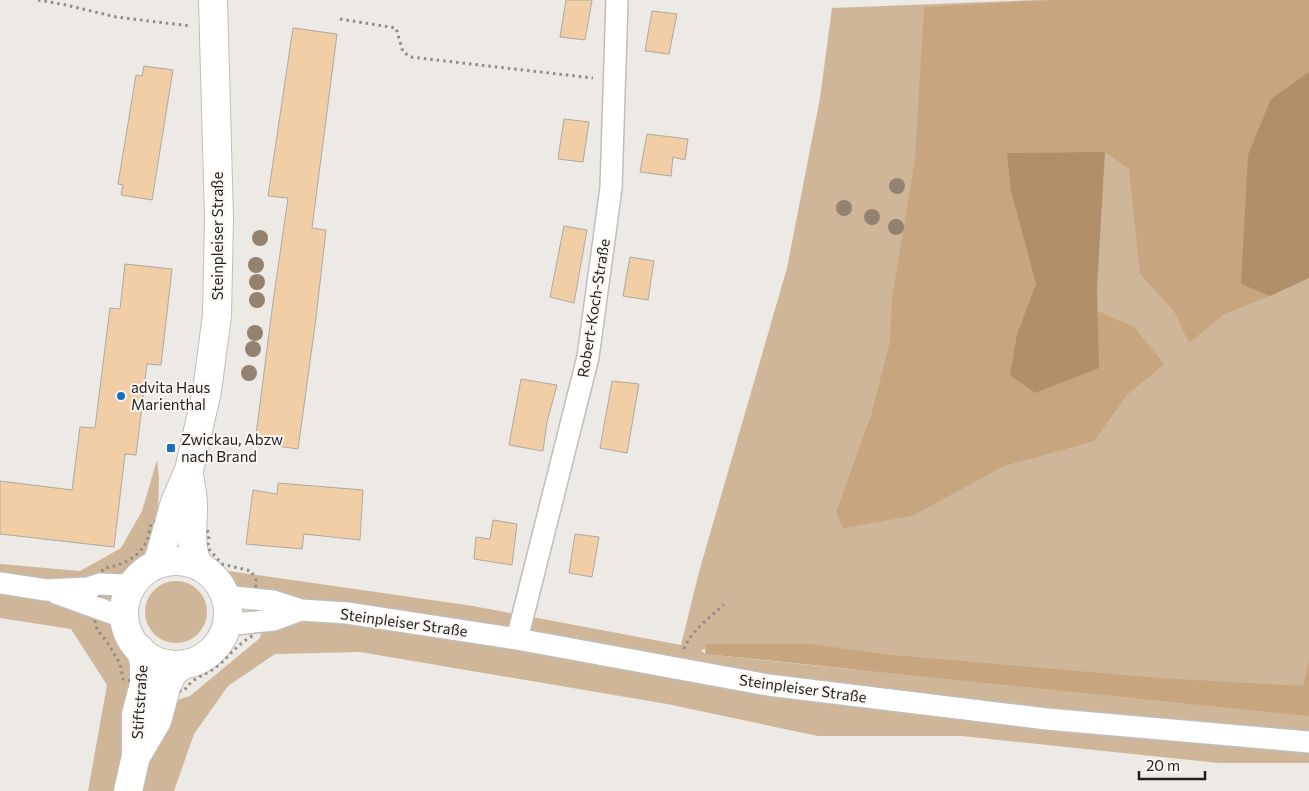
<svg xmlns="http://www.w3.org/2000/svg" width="1309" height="791" viewBox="0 0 1309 791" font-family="Commissioner,sans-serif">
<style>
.green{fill:#cfb699;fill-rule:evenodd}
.forest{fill:#c7a57e}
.water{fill:#b19069}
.building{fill:#f1cea5;stroke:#aca9a5}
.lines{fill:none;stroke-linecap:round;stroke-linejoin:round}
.minor-casing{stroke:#c1beba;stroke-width:24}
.major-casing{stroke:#c1beba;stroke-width:30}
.path{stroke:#8f8c89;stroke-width:3;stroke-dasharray:2.5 4;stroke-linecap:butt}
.minor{stroke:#fff;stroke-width:21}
.major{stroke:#fff;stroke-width:28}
.tree{fill:#92826f}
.poi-dot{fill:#146fbc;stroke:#faf6f2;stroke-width:2}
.labels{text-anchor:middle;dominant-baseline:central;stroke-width:4;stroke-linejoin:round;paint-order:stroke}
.street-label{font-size:15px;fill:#201f1d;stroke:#faf6f2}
.poi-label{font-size:15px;fill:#201f1d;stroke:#faf6f2;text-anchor:start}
</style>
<rect width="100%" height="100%" fill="#ede9e5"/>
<path class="green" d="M1038 0H1309V763H1219L962 736H818L667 704 360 652 275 654 228 686 194 734 174 791H88L107 685 71 629 0 618V564L80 571 121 548 142 511 157 460 159 478 158 509 207 519 205 548 222 570 473 606 681 645 699 572 787 268 820 98 832 8ZM156 546 200 548 214 568 233 588 269 594 260 638 190 696 174 701 131 653 114 626 123 574 141 565ZM715 647 859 670 705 654 701 650Z
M145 612a31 31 0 1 1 62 0a31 31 0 1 1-62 0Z"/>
<path class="forest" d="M1056 0H1309V72L1271 99 1241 284 1270 296 1224 314 1189 343 1174 311 1140 274 1129 169 1105 152 1011 191 1036 284 1017 334 1098 368V311L1134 327 1164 364 1127 395 1094 441 1004 466 912 516 843 528 836 512 871 416 890 341 892 298 915 159 924 7Z
M706 644H809L892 655 1159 678 1303 686 1309 660V716L705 654Z"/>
<path class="water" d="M1309 72V278L1270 296 1241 284 1248 155 1271 99Z
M1105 152 1097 288 1099 368 1035 393 1010 375 1017 334 1036 284 1011 191 1007 153Z"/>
<path class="building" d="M566 0H592L585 40 560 37Z
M652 11 677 14 669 54 645 51Z
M293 28 337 34 312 228 326 230 316 318 298 449 255 443 273 302 288 198 268 196Z
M144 66 173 70 152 200 121 195 123 185 118 184 136 75 142 76Z
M564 119 589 122 583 162 558 159Z
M647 134 688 139 685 160 673 157 671 176 640 172Z
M564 226 587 230 574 303 550 297Z
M630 257 654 261 648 300 623 296Z
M125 264 172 269 161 365 147 364 136 455 125 454 114 547 0 534V481L72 490 80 427 95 428 110 308 120 309Z
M521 379 557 385 547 422 543 451 509 445Z
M612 381 639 384 627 453 600 448Z
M278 483 363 490 360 540 304 534 302 549 246 544 253 490 277 494Z
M493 520 517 524 512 565 474 559 476 537 490 539Z
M575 534 599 537 592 577 569 573Z"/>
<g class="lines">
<defs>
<path id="minor" d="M0 583 46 590 88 588 100 584 122 585 135 581
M224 591 234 597 273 601 301 610 347 613 517 639 768 685 1047 719 1309 742
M56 593 117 615 125 620
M225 631 235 624 274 620 301 610
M517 639 588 357 611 188 617 0"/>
<path id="major" d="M189 476C191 486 193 497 193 507 193 528 189 546 198 565
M124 613a52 52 0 1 1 104 0a52 52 0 1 1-104 0Z
M156 565 160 555 175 502 189 470 207 391 217 315 219 218 213 0
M137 755 157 721 166 688 173 672 185 664
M128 791 136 756V714L144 684V662L140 649"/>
</defs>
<use href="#minor" class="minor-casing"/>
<use href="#major" class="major-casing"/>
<path class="path" d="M38 0 66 5 116 17 191 26
M340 19 396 28 403 52 411 57 593 78
M157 521 206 528 209 534 208 548 222 564 251 571 256 580 254 635C240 642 232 653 221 663 209 675 194 675 184 691H177L123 679 120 664 109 645 97 629 95 621 98 608 101 573 104 568C120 566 137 559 145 544 149 538 149 530 151 524Z
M684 649C691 631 709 618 724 605"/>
<use href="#minor" class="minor"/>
<use href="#major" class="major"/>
</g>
<g class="tree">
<circle cx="897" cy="186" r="8"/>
<circle cx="844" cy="208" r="8"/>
<circle cx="872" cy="217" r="8"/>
<circle cx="896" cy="227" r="8"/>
<circle cx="260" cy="238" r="8"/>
<circle cx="256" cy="265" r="8"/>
<circle cx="257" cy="282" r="8"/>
<circle cx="257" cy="300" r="8"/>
<circle cx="255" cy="333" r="8"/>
<circle cx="253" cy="349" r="8"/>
<circle cx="249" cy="373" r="8"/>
</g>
<g class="poi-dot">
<circle cx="121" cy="396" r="5"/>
<rect x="166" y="443" width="10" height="10" rx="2.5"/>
</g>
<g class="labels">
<g class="street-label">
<text transform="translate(217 236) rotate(-90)">Steinpleiser Straße</text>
<text transform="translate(593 308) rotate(-81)">Robert-Koch-Straße</text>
<text transform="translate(404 622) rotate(8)">Steinpleiser Straße</text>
<text transform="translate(803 688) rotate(8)">Steinpleiser Straße</text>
<text transform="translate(139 702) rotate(-86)">Stiftstraße</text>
</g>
<g class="poi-label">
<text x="131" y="387">advita Haus<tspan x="131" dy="17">Marienthal</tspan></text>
<text x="181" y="439">Zwickau, Abzw<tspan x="181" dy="17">nach Brand</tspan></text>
</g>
</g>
<path d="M1139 771v8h66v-8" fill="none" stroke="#201f1d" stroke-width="2.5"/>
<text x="1146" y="771" font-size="15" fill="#201f1d" stroke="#faf6f2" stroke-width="4" paint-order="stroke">20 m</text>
</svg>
